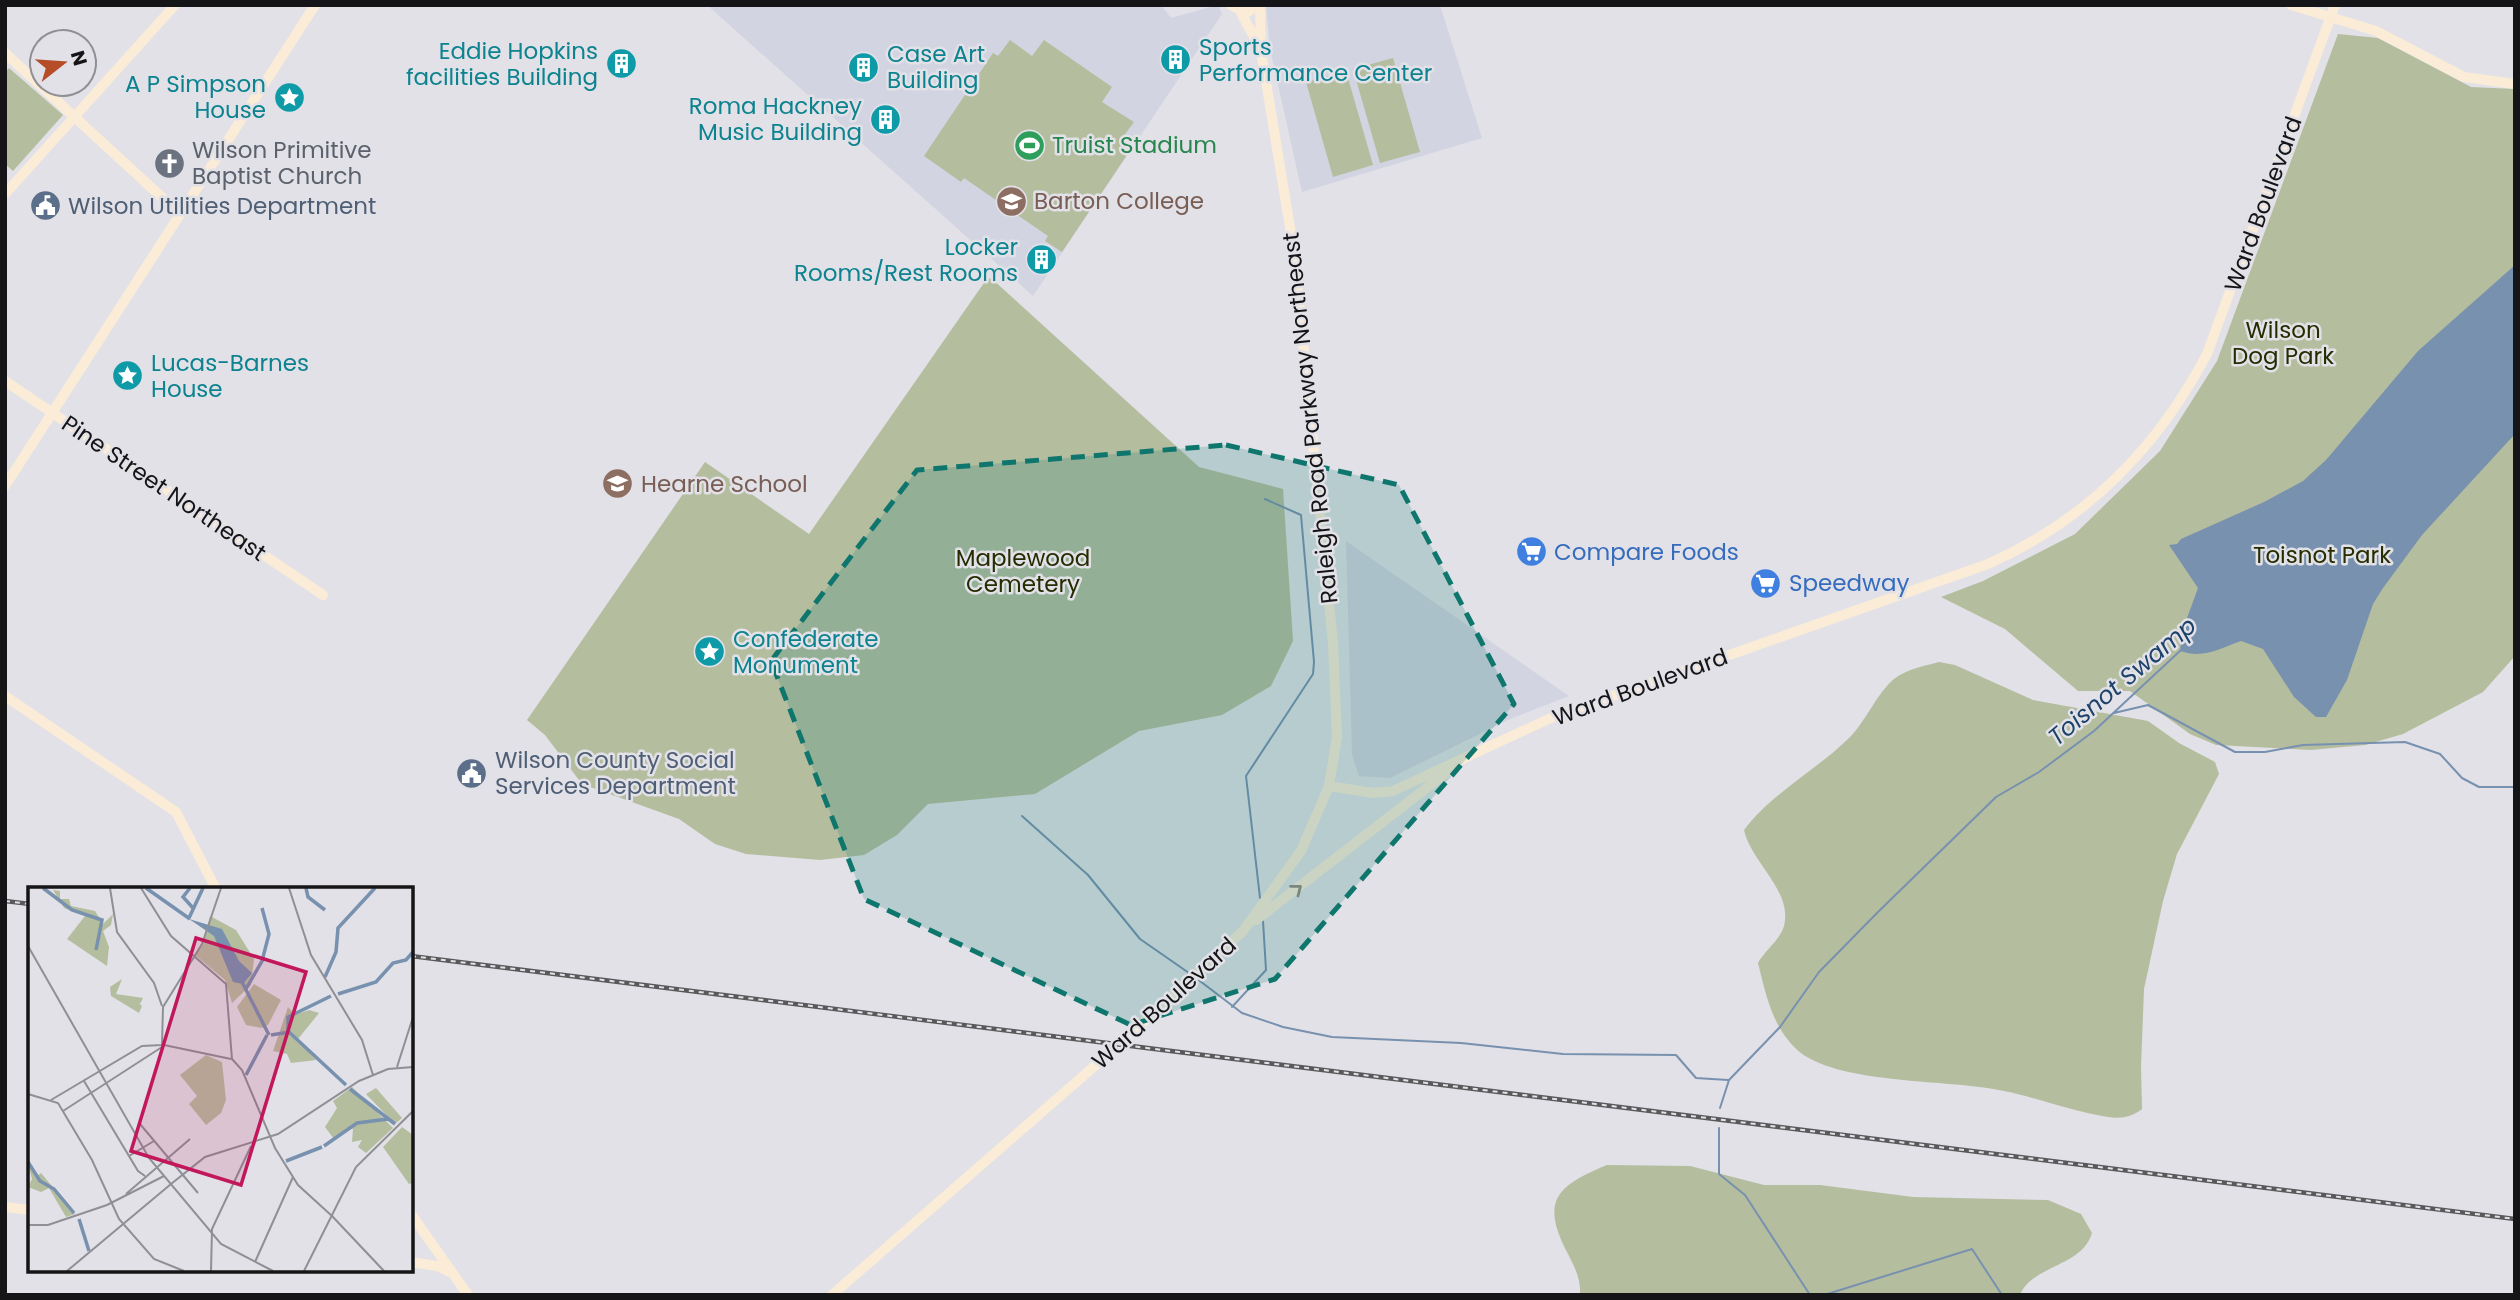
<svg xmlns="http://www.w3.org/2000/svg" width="2520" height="1300" viewBox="0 0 2520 1300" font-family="Poppins,sans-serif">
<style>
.built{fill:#d3d4e1}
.green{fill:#b5bd9f}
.water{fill:#7891af}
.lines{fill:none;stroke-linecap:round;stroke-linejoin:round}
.stream{stroke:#7891af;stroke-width:2}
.secondary{stroke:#fbecd8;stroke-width:10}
.rail-casing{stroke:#59595c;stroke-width:4.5}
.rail{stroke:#e1e1e7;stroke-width:2;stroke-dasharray:5;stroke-linecap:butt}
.oneway{stroke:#948b81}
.marked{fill:#0f766e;fill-opacity:0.2;stroke:#0f766e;stroke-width:5;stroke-dasharray:14 9;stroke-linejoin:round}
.labels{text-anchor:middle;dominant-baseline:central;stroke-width:5;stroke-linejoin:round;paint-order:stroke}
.culture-label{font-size:23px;fill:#0d838f;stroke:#e1e1e7;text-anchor:start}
.leisure-label{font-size:23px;fill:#27864d;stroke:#e1e1e7;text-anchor:start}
.worship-label{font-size:23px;fill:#5b616d;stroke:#e1e1e7;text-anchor:start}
.education-label{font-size:23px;fill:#785e54;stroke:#e1e1e7;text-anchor:start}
.street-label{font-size:23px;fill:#151517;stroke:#e1e1e7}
.service-label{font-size:23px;fill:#4e5e75;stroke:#e1e1e7;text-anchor:start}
.park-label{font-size:23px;fill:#252d00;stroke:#e1e1e7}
.shop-label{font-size:23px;fill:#366cbe;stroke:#e1e1e7;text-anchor:start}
.water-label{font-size:24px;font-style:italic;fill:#1c416a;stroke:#e1e1e7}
.inset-river{fill:none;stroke:#7891af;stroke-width:3.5}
.inset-road{fill:none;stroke:#8f8f94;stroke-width:2}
.view{fill:#c2185b;fill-opacity:0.15;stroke:#c2185b;stroke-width:3.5}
.inset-edge{fill:none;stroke:#151517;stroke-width:3.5}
</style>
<rect width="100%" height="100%" fill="#e1e1e7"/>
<path class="built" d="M707 5H1161L1171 18 1218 5 1222 14 1033 296Z
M1266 5H1440L1482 138 1302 192 1270 49Z
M1346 541 1569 696 1510 719 1390 778 1359 776 1352 755Z"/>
<path class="green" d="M2338 34 2378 38 2471 87 2515 89V656L2483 692 2403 734 2365 745 2311 750 2216 745 2190 734 2130 691H2078L2005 629 1941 597 1983 581 2075 534 2160 451 2217 361Z
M1010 40 1032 56 1044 40 1112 87 1102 102 1134 122 1120 141 1131 149 1062 252 1045 241 1048 236 964 178 961 182 924 156 993 53 998 56Z
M1393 58 1420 152 1380 163 1353 69Z
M9 68 63 115 13 171 5 164V72Z
M1346 71 1373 165 1333 177 1306 82Z
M991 278 1199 467 1283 489 1293 641 1271 686 1222 715 1139 731 1035 794 928 804 897 835 864 855 820 860 746 854 715 844 679 819 582 784 545 735 527 720 705 462 809 534 986 280Z
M1939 662 1955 665 2033 700 2148 721 2179 743 2215 762 2219 774 2177 854 2163 901 2144 989 2141 1067 2142 1109C2131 1117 2122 1119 2108 1117 2073 1112 2039 1098 2004 1091 1950 1079 1844 1085 1801 1053 1773 1031 1766 995 1758 963 1765 950 1780 940 1784 926 1793 891 1751 862 1744 830 1772 793 1815 771 1848 739 1866 722 1876 694 1894 679 1907 669 1924 666 1939 662Z
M1607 1165 1690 1166 1764 1185H1820L1913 1197 2048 1200 2081 1214 2092 1233C2082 1267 2032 1265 2020 1295H1580C1581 1279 1575 1268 1568 1254 1540 1201 1556 1186 1607 1165Z"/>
<path class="water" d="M2515 265V434L2422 535 2383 588 2373 604 2347 680 2326 717H2316L2294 697 2263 649 2241 641C2218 649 2204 659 2180 651L2183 629 2198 588 2169 545 2177 544 2181 539 2264 502 2303 481 2326 460 2418 351Z"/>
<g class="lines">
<path class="stream" d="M2114 713 2148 705 2235 752H2265L2303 745 2405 742 2440 754 2462 778 2479 787H2515
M1022 816 1088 875 1140 939 1189 973
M1260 898 1246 776 1313 674 1314 662 1301 515 1265 499
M1196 978 1242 1013 1283 1027 1332 1037 1461 1043 1563 1054 1676 1055 1696 1078 1728 1080
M1232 1007 1266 970 1263 921
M1720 1108 1729 1080 1780 1027 1819 972 1879 911 1996 797 2039 772 2094 731 2181 650
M1719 1128V1174L1745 1195 1810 1295
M1824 1295 1972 1249 2002 1295"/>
<path class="secondary" d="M1231 5 1246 13 1259 5
M2291 5 2376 31 2464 77 2515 84
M1241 13 1258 44
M5 53 180 214
M5 194 175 5
M5 381 323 595
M5 486 315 5
M5 696 176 812 216 889
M1329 786 1373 793 1393 791 1553 717 1988 564C2087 520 2157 449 2207 354L2335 5
M1256 920 1451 769
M5 1207 30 1210
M411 1214 468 1295
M411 1262 437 1266 452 1273
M832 1295 1097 1064 1243 931 1301 851 1329 786 1337 737 1333 643 1294 252 1261 51 1260 5"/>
<defs>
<path id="rail" d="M5 901 30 904
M411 956 2515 1219"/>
</defs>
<use href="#rail" class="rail-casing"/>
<use href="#rail" class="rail"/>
</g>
<defs><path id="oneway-chevron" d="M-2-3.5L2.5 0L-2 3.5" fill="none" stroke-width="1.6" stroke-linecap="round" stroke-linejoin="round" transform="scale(1.75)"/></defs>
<use class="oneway" href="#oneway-chevron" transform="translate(1297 889) rotate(-38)"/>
<path class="marked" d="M1226 445 1399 485 1514 704 1275 979 1131 1025 864 899 771 661 917 470Z"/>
<defs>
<symbol id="building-disc" viewBox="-11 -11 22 22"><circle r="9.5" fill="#0f9aa8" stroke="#e1e1e7"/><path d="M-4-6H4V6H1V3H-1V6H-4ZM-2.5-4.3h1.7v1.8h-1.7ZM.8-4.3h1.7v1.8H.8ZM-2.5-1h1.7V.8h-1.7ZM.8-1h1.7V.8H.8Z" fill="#fff"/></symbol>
<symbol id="sight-disc" viewBox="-11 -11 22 22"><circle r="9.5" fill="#0f9aa8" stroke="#e1e1e7"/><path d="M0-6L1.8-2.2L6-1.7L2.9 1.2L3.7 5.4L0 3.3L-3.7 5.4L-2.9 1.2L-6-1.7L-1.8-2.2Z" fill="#fff"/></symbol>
<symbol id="stadium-disc" viewBox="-11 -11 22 22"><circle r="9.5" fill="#2e9e5b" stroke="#e1e1e7"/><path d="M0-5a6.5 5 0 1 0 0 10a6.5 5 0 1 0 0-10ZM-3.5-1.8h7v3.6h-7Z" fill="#fff"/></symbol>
<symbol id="church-disc" viewBox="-11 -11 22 22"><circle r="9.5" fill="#6b7280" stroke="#e1e1e7"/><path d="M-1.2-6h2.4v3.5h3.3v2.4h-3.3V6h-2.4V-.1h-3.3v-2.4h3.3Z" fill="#fff"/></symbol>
<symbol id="university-disc" viewBox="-11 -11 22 22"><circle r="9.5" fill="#8d6e63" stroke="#e1e1e7"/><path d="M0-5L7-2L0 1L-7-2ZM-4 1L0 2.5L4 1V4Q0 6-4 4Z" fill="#fff"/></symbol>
<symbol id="civic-disc" viewBox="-11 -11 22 22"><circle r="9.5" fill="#5c6f8a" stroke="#e1e1e7"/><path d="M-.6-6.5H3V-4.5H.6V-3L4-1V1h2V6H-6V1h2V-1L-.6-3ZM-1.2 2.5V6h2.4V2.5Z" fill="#fff"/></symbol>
<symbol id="school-disc" viewBox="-11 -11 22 22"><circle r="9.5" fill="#8d6e63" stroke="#e1e1e7"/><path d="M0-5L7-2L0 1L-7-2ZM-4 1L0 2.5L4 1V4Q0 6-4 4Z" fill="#fff"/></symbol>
<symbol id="supermarket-disc" viewBox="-11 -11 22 22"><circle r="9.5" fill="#3f7fe0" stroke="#e1e1e7"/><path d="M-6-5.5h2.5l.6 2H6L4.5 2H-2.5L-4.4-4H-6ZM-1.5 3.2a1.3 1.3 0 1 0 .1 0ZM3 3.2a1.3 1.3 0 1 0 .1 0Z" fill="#fff"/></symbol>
</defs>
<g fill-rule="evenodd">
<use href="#building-disc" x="1158" y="42" width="35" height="35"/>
<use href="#building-disc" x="604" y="46" width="35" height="35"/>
<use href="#building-disc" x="846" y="50" width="35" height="35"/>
<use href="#sight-disc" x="272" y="80" width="35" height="35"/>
<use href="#building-disc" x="868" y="102" width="35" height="35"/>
<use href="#stadium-disc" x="1012" y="128" width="35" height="35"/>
<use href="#church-disc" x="152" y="146" width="35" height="35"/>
<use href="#university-disc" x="994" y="184" width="35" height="35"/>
<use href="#civic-disc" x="28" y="188" width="35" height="35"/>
<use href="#building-disc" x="1024" y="242" width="35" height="35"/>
<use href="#sight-disc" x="110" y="358" width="35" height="35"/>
<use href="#school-disc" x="600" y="466" width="35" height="35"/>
<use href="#supermarket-disc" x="1514" y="534" width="35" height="35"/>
<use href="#supermarket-disc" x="1748" y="566" width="35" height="35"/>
<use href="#sight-disc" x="692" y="634" width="35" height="35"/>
<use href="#civic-disc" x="454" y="756" width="35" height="35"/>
</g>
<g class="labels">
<g class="culture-label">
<text x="1199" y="47">Sports<tspan x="1199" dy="26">Performance Center</tspan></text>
<text x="598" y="51" text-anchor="end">Eddie Hopkins<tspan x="598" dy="26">facilities Building</tspan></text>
<text x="887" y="54">Case Art<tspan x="887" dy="26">Building</tspan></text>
<text x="266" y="84" text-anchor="end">A P Simpson<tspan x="266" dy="26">House</tspan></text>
<text x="862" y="106" text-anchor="end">Roma Hackney<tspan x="862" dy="26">Music Building</tspan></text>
<text x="1018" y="247" text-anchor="end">Locker<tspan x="1018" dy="26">Rooms/Rest Rooms</tspan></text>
<text x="151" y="363">Lucas-Barnes<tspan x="151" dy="26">House</tspan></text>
<text x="733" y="639">Confederate<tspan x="733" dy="26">Monument</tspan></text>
</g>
<g class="leisure-label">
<text x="1052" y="145">Truist Stadium</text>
</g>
<g class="worship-label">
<text x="192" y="150">Wilson Primitive<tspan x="192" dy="26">Baptist Church</tspan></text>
</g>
<g class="education-label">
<text x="1034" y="201">Barton College</text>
<text x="641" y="484">Hearne School</text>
</g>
<g class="street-label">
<text transform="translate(2263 204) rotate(-70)">Ward Boulevard</text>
<text transform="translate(1310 418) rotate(-96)">Raleigh Road Parkway Northeast</text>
<text transform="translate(164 488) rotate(34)">Pine Street Northeast</text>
<text transform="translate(1640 687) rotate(-20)">Ward Boulevard</text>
<text transform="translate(1164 1003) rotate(-42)">Ward Boulevard</text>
</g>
<g class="service-label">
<text x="68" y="206">Wilson Utilities Department</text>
<text x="495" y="760">Wilson County Social<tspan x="495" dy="26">Services Department</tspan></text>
</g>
<g class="park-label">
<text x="2283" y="330">Wilson<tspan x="2283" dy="26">Dog Park</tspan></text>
<text x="2322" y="555">Toisnot Park</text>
<text x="1023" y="558">Maplewood<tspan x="1023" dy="26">Cemetery</tspan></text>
</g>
<g class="shop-label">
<text x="1554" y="552">Compare Foods</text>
<text x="1789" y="583">Speedway</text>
</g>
<g class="water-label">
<text transform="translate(2122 681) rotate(-40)">Toisnot Swamp</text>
</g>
</g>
<g transform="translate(28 887)">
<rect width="385" height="385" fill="#e1e1e7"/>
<path d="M25 3 32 4V12H41L43 19 67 24 75 37 85 27 83 38 75 44 81 60 79 79 39 52 57 29 36 21ZM182 29 208 43 226 72 223 98 204 116 197 93 167 68 175 58ZM94 92 88 107 115 111 112 117 109 115 114 119 111 126 83 109 82 100ZM226 97 253 113 240 138 234 141 218 138 209 120ZM260 120 267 128 281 123 291 126 270 152 288 173 263 176 259 167 245 164ZM178 168 194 175 198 213 193 226 178 238 161 217 169 209 152 188ZM324 200 365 241 338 266 330 260 334 253 324 255 325 242 319 241 306 252 297 240 309 221 305 214ZM348 201 374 231 367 237 338 207ZM374 240 385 248V296L381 297 355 260ZM0 277 8 290 13 286 47 327 38 330 21 301 13 305 0 300 4 292Z" fill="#b5bd9f"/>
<path d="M161 32 194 42 211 74 224 86 215 97 205 95 186 49Z" fill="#7891af"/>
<path class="inset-river" d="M15 1 44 23 74 33 68 63M118 1 162 32M162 1 155 10 165 21M278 1 280 10 297 23M161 31 175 1M297 90 308 65 310 41 347 1M214 95 241 148M218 102 234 74 241 47 234 21M310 107 348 95 365 76 378 73 385 65M260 144V130L303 109M243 148 261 145 318 198M218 188 239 148M322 202 367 237M296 259 329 236 360 232M258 274 294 260M0 275 12 294 26 302 46 326M51 332 61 364"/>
<path class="inset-road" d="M82 1 89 45 126 96 134 119M113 1 143 49 198 97 204 172 214 183 247 261 270 298 304 329M261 1 283 68 334 153 345 188M0 59 121 271 193 357 245 384M134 158 135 120 174 57 193 1M136 158 203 172M369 180 385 130M56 194 110 284 117 289M0 207 30 216 64 273 91 332 126 372 156 384M23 213 114 159 134 158M35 224 134 160M112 237 170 306M101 269 126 254M143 297 177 270 250 247 331 194 360 182 385 180M98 307 162 252M304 329 356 384M0 338H20L79 318 136 289M227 375 265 290M39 384 143 297M183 384 184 342 223 259M276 384 328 280 385 224"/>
<path class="view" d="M168 51 278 85 213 298 103 264Z"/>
<rect width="385" height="385" class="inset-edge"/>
</g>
<rect width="2520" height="1300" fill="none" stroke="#151517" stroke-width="14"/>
<g transform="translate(63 63) rotate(73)"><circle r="33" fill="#e1e1e7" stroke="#8f8f94" stroke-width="2"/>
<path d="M0-5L12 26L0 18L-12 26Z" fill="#b54d29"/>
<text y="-10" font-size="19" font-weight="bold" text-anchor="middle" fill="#151517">N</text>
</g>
</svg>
